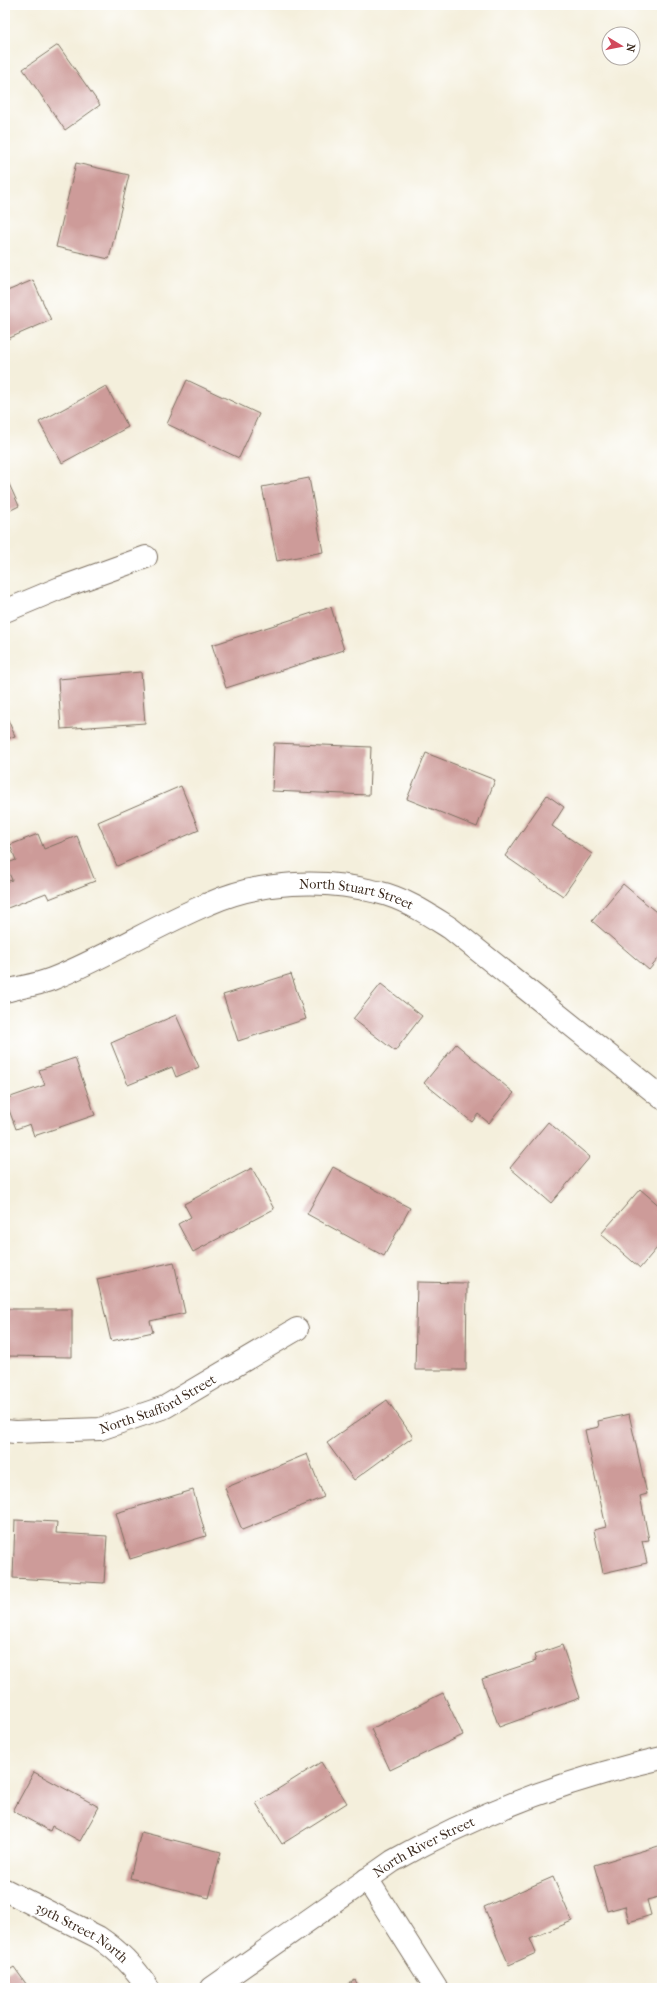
<svg xmlns="http://www.w3.org/2000/svg" width="667" height="1993" viewBox="0 0 667 1993" font-family="'IM FELL French Canon',serif">
<style>
.building{fill:#cd9b99}
.lines{fill:none;stroke-linecap:round;stroke-linejoin:round}
.minor-casing{stroke:#7c6f60;stroke-width:24}
.minor{stroke:#fff;stroke-width:22}
.labels{text-anchor:middle;dominant-baseline:central;stroke-width:4;stroke-linejoin:round;paint-order:stroke}
.street-label{font-size:14px;fill:#3b2a1e;stroke:#fff}
</style>
<rect width="100%" height="100%" fill="#fff"/>
<filter id="ink" filterUnits="userSpaceOnUse"><feTurbulence type="fractalNoise" baseFrequency=".025" numOctaves="2"/><feDisplacementMap in="SourceGraphic" scale="8" xChannelSelector="R" yChannelSelector="G"/><feConvolveMatrix kernelMatrix="1 2 1 2 8 2 1 2 1" color-interpolation-filters="sRGB"/></filter>
<filter id="wash" filterUnits="userSpaceOnUse"><feTurbulence type="fractalNoise" baseFrequency=".012" numOctaves="4" result="noise"/><feDisplacementMap in="SourceGraphic" scale="16" xChannelSelector="R" yChannelSelector="G"/><feGaussianBlur stdDeviation="0.9" result="paint"/><feColorMatrix in="noise" values="0 0 0 0 0 0 0 0 0 0 0 0 0 0 0 0 0 1.4 0 .05"/><feComposite in="paint" operator="in"/></filter>
<g filter="url(#wash)">
<rect width="100%" height="100%" fill="#f4efdc"/>
<g id="blocks">
<path class="building" d="M58 45 100 105 65 130 23 69Z
M76 163 129 175 109 259 56 247Z
M33 280 51 320 5 340V292Z
M187 380 259 414 239 458 167 424Z
M106 386 128 427 62 463 39 422Z
M5 475 19 506 5 513Z
M309 478 323 552 277 561 262 487Z
M331 607 344 650 226 688 212 645Z
M141 672 145 723 61 729 58 679Z
M5 713 15 736 5 740Z
M274 743 371 747 369 795 272 791Z
M426 753 495 780 477 827 407 799Z
M181 786 199 830 117 866 98 822Z
M547 795 564 807 552 826 592 854 563 896 505 856Z
M38 834 44 849 77 836 95 881 49 899 46 893 5 909V882L12 880 5 864 16 860 10 845Z
M623 884 662 917V954L649 970 592 921Z
M291 974 306 1019 238 1041 223 995Z
M381 984 422 1016 395 1051 353 1019Z
M176 1015 199 1067 176 1077 172 1067 128 1085 111 1043Z
M456 1044 514 1093 489 1123 478 1114 472 1122 424 1083Z
M75 1058 95 1115 34 1136 30 1124 16 1129 5 1099 45 1085 39 1070Z
M548 1122 590 1157 551 1203 510 1168Z
M333 1167 410 1208 384 1256 307 1214Z
M252 1168 274 1209 193 1252 178 1224 191 1217 184 1204Z
M640 1189 662 1208V1242L640 1268 601 1234Z
M174 1262 185 1313 150 1321 153 1332 111 1341 97 1279Z
M417 1282 467 1283 466 1370H415Z
M5 1309H72V1357L5 1356Z
M387 1400 413 1437 354 1480 327 1443Z
M629 1414 647 1494 640 1496 649 1540 642 1541 647 1563 603 1573 594 1530 606 1527 585 1430 599 1427 598 1421Z
M307 1454 324 1497 242 1530 225 1488Z
M193 1490 206 1536 130 1559 116 1513Z
M15 1520 57 1522 56 1533 107 1536 104 1583 13 1578Z
M562 1645 580 1698 499 1727 482 1679 536 1661 534 1655Z
M443 1693 463 1735 390 1770 371 1729Z
M321 1762 347 1803 282 1844 256 1803Z
M34 1772 99 1807 80 1841 52 1826 50 1831 13 1811Z
M141 1832 221 1852 209 1898 130 1878Z
M662 1845V1896L647 1900 651 1915 629 1922 625 1906 607 1911 594 1865Z
M553 1877 572 1921 530 1939 536 1953 509 1965 484 1907Z
M14 1967 29 1988H5V1973Z
M355 1980 360 1988H343Z"/>
</g>
</g>
<g filter="url(#ink)">
<use href="#blocks" fill-opacity="0" stroke="#7c6f60" stroke-width="1"/>
<g class="lines">
<defs>
<g id="minor">
<path d="M5 611 60 588 146 557"/>
<path id="s1" d="M5 991C20 987 37 985 52 979 105 958 155 926 208 904 259 881 323 878 377 892 404 898 428 914 450 928L662 1098"/>
<path id="s2" d="M5 1431 15 1432 100 1429 165 1407 297 1329"/>
<path d="M367 1879 436 1988"/>
<path id="s3" d="M5 1890 98 1937C119 1951 135 1967 148 1988"/>
<path id="s4" d="M212 1988 393 1861C476 1814 568 1779 662 1758"/>
</g>
</defs>
<use href="#minor" class="minor-casing"/>
<use href="#minor" class="minor"/>
</g>
</g>
<g class="labels">
<g class="street-label">
<text stroke="none"><textPath href="#s1" startOffset="374">North Stuart Street</textPath></text>
<text stroke="none"><textPath href="#s2" startOffset="158">North Stafford Street</textPath></text>
<text stroke="none"><textPath href="#s4" startOffset="255">North River Street</textPath></text>
<text stroke="none"><textPath href="#s3" startOffset="88">39th Street North</textPath></text>
</g>
</g>
<rect width="667" height="1993" fill="none" stroke="#fff" stroke-width="20"/>
<g transform="translate(621 46) rotate(100)"><circle r="19" fill="#ffffff" stroke="#b1aaa5"/>
<path d="M0-3L7 15L0 10L-7 15Z" fill="#d1495b"/>
<text y="-6" font-size="11" font-weight="bold" text-anchor="middle" fill="#3b2a1e">N</text>
</g>
</svg>
